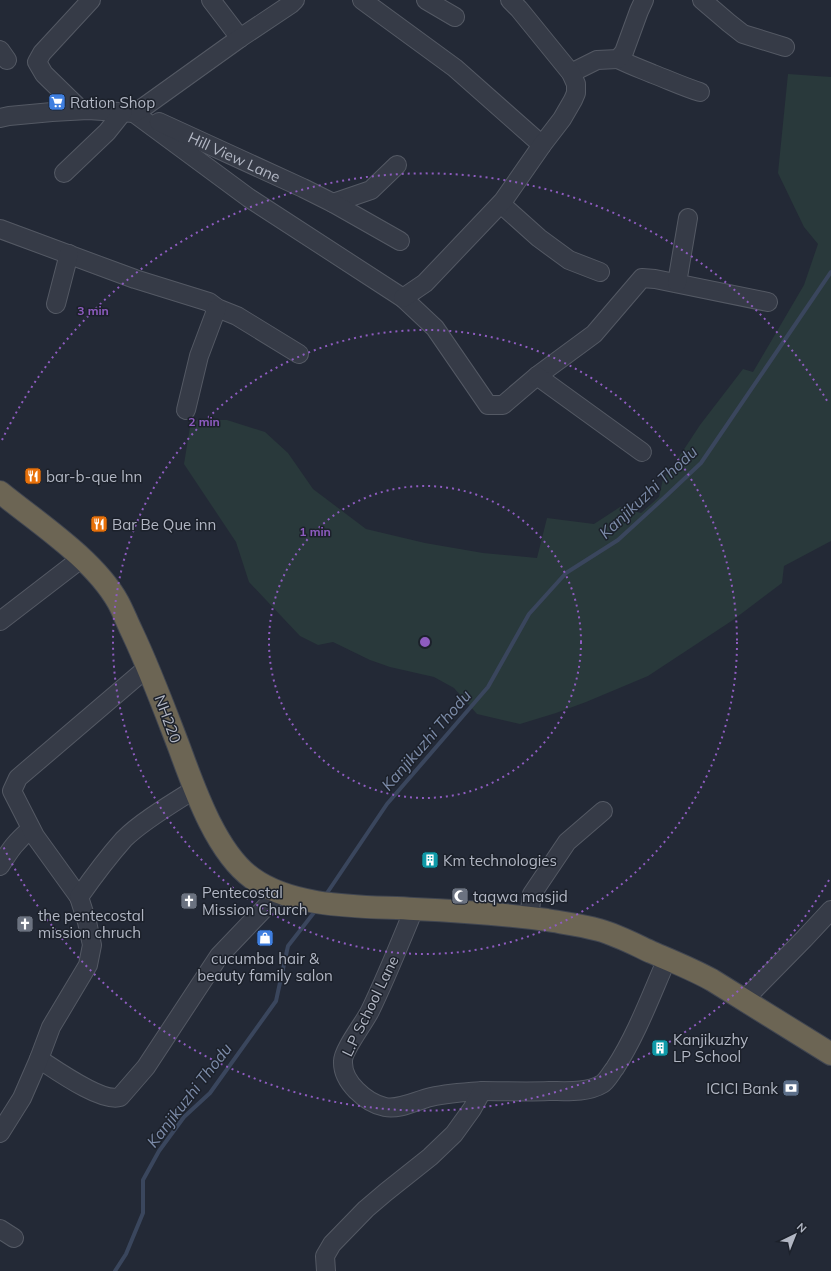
<svg xmlns="http://www.w3.org/2000/svg" width="831" height="1271" viewBox="0 0 831 1271" font-family="Mulish,sans-serif">
<style>
.green{fill:#29393b}
.lines{fill:none;stroke-linecap:round;stroke-linejoin:round}
.stream{stroke:#3a465d;stroke-width:4}
.minor-casing{stroke:#545964;stroke-width:20}
.highway-casing{stroke:#414651;stroke-width:24}
.minor{stroke:#363b47;stroke-width:18}
.highway{stroke:#6c6554;stroke-width:22}
.ring{fill:none;stroke:#8e5cc0;stroke-width:2;stroke-dasharray:2 4}
.labels{text-anchor:middle;dominant-baseline:central;stroke-width:3;stroke-linejoin:round;paint-order:stroke}
.poi-label{font-size:15px;fill:#b1b6c3;stroke:#1c212b;text-anchor:start}
.street-label{font-size:15px;fill:#b1b6c3;stroke:#1c212b}
.water-label{font-size:16px;font-style:italic;fill:#7c8ba8;stroke:#1c212b}
.centre{fill:#8e5cc0;stroke:#1c212b;stroke-width:2}
.ring-label{font-size:12px;text-anchor:middle;font-weight:bold;fill:#8e5cc0;stroke:#1c212b;stroke-width:3;stroke-linejoin:round;paint-order:stroke}
</style>
<rect width="100%" height="100%" fill="#232936"/>
<path class="green" d="M788 74 831 77V541L784 566 782 583 733 620 648 676 586 702 556 713 520 724 477 714 454 688 434 677 390 667 370 660 333 642 318 645 300 636 249 582 236 542 184 464 190 427 197 420H227L265 432 288 453 313 489 366 529 425 543 483 553 537 558 547 518 594 524 620 507 641 513 659 497 663 479 675 463 700 425 743 369 753 372 804 285 818 244 804 227 778 173Z"/>
<g class="lines">
<path class="stream" d="M325 896 387 804 488 687 529 614 566 573 618 540 665 497 701 463 831 272
M115 1271 126 1254 143 1213V1180L159 1151 184 1117 210 1093 276 1001 288 946 316 910"/>
<defs>
<g id="minor">
<path d="M211 0 240 38"/>
<path d="M362 0 455 68 542 145"/>
<path d="M426 0 455 17"/>
<path d="M702 0 729 23 743 34 785 47"/>
<path d="M0 50 7 60"/>
<path d="M618 59C630 65 641 69 653 74 669 80 684 87 700 92"/>
<path d="M571 73 597 60 618 59 624 52 639 11 644 0"/>
<path d="M81 110 44 74 37 62 42 53 91 0"/>
<path d="M134 113 249 198 403 298 435 328 488 405H503L537 376 594 334 642 278 655 279 768 302"/>
<path d="M0 118 9 116 52 112 88 110 134 113 141 109 240 38 291 4 295 0"/>
<path id="s1" d="M159 122 303 188 333 203 371 190 397 165"/>
<path d="M64 173 107 132 123 112"/>
<path d="M333 203 400 241"/>
<path d="M501 204 539 238 569 260 600 272"/>
<path d="M0 229 135 279 209 302 217 308 237 316 299 354"/>
<path d="M677 283 688 218"/>
<path d="M403 298 425 283 503 201 542 145 562 119 573 100 576 93V84L571 73 519 9 510 0"/>
<path d="M56 304 69 254"/>
<path d="M537 376 642 452"/>
<path d="M186 410 199 356 217 308"/>
<path d="M0 621 82 558"/>
<path d="M0 866C10 850 16 841 31 829"/>
<path d="M79 897 35 836 12 791 18 778 148 667"/>
<path d="M414 909C400 943 386 978 370 1011 364 1023 343 1050 343 1061 342 1082 366 1103 385 1107 400 1110 417 1100 431 1097 448 1093 466 1092 482 1091 505 1091 527 1092 549 1091 566 1091 587 1093 602 1084 607 1081 611 1073 615 1068 637 1034 651 995 667 959"/>
<path d="M529 918 532 894 567 842 603 811"/>
<path d="M744 1000 804 939 831 910"/>
<path d="M39 1059C56 1070 102 1103 120 1097L146 1067 219 956 279 893"/>
<path d="M0 1133 22 1098 39 1059 51 1027 88 965 92 945 87 922 79 897C93 877 108 857 124 839 142 821 173 803 195 789"/>
<path d="M0 1229 14 1238"/>
<path d="M326 1271 325 1256 332 1244 366 1209 386 1192 430 1157 454 1134 472 1109 482 1091"/>
</g>
<path id="highway" d="M0 492C38 523 94 559 118 602 123 611 127 622 132 632 150 670 164 708 179 747 194 788 216 852 252 878 295 909 363 906 414 909 458 911 503 914 547 920 564 923 582 925 599 930 617 935 634 944 651 952 672 961 692 969 712 980L831 1054"/>
</defs>
<use href="#minor" class="minor-casing"/>
<use href="#highway" class="highway-casing"/>
<use href="#minor" class="minor"/>
<use href="#highway" class="highway"/>
</g>
<g class="ring">
<circle cx="425" cy="642" r="156"/>
<circle cx="425" cy="642" r="312"/>
<path d="M829 880A469 469 0 0 1 2 844M2 440A469 469 0 0 1 829 404"/>
</g>
<defs>
<symbol id="supermarket-square" viewBox="-11 -11 22 22"><rect x="-9" y="-9" width="18" height="18" rx="4" fill="#3f7fe0" stroke="#1c212b"/><path d="M-6-5.5h2.5l.6 2H6L4.5 2H-2.5L-4.4-4H-6ZM-1.5 3.2a1.3 1.3 0 1 0 .1 0ZM3 3.2a1.3 1.3 0 1 0 .1 0Z" fill="#fff"/></symbol>
<symbol id="restaurant-square" viewBox="-11 -11 22 22"><rect x="-9" y="-9" width="18" height="18" rx="4" fill="#e8710a" stroke="#1c212b"/><path d="M-5-6h1v4h1v-4h1v4h1v-4h1v5L-1.5 .5V6h-2V.5L-5-1ZM5-6V6H3V1.5H1.5Q1.5-4 5-6Z" fill="#fff"/></symbol>
<symbol id="building-square" viewBox="-11 -11 22 22"><rect x="-9" y="-9" width="18" height="18" rx="4" fill="#0f9aa8" stroke="#1c212b"/><path d="M-4-6H4V6H1V3H-1V6H-4ZM-2.5-4.3h1.7v1.8h-1.7ZM.8-4.3h1.7v1.8H.8ZM-2.5-1h1.7V.8h-1.7ZM.8-1h1.7V.8H.8Z" fill="#fff"/></symbol>
<symbol id="mosque-square" viewBox="-11 -11 22 22"><rect x="-9" y="-9" width="18" height="18" rx="4" fill="#6b7280" stroke="#1c212b"/><path d="M3.5-4.9A6 6 0 1 0 3.5 4.9A5 5 0 1 1 3.5-4.9Z" fill="#fff"/></symbol>
<symbol id="church-square" viewBox="-11 -11 22 22"><rect x="-9" y="-9" width="18" height="18" rx="4" fill="#6b7280" stroke="#1c212b"/><path d="M-1.2-6h2.4v3.5h3.3v2.4h-3.3V6h-2.4V-.1h-3.3v-2.4h3.3Z" fill="#fff"/></symbol>
<symbol id="shop-square" viewBox="-11 -11 22 22"><rect x="-9" y="-9" width="18" height="18" rx="4" fill="#3f7fe0" stroke="#1c212b"/><path d="M-5-2.5h2.3a2.7 3.5 0 0 1 5.4 0H5L5.5 6h-11ZM-1.5-2.5h3a1.5 2.3 0 0 0-3 0Z" fill="#fff"/></symbol>
<symbol id="bank-square" viewBox="-11 -11 22 22"><rect x="-9" y="-9" width="18" height="18" rx="4" fill="#5c6f8a" stroke="#1c212b"/><path d="M-6-4H6V4H-6ZM0-2.3a2.3 2.3 0 1 0 0 4.6a2.3 2.3 0 1 0 0-4.6Z" fill="#fff"/></symbol>
</defs>
<g fill-rule="evenodd">
<use href="#supermarket-square" x="47" y="92" width="20" height="20"/>
<use href="#restaurant-square" x="23" y="466" width="20" height="20"/>
<use href="#restaurant-square" x="89" y="514" width="20" height="20"/>
<use href="#building-square" x="420" y="850" width="20" height="20"/>
<use href="#mosque-square" x="450" y="886" width="20" height="20"/>
<use href="#church-square" x="179" y="891" width="20" height="20"/>
<use href="#church-square" x="15" y="914" width="20" height="20"/>
<use href="#shop-square" x="255" y="928" width="20" height="20"/>
<use href="#building-square" x="650" y="1038" width="20" height="20"/>
<use href="#bank-square" x="781" y="1078" width="20" height="20"/>
</g>
<g class="labels">
<g class="poi-label">
<text x="70" y="102">Ration Shop</text>
<text x="46" y="476">bar-b-que lnn</text>
<text x="112" y="524">Bar Be Que inn</text>
<text x="443" y="860">Km technologies</text>
<text x="202" y="892">Pentecostal<tspan x="202" dy="17">Mission Church</tspan></text>
<text x="473" y="896">taqwa masjid</text>
<text x="38" y="915">the pentecostal<tspan x="38" dy="17">mission chruch</tspan></text>
<text x="265" y="958" text-anchor="middle">cucumba hair &amp;<tspan x="265" dy="17">beauty family salon</tspan></text>
<text x="673" y="1039">Kanjikuzhy<tspan x="673" dy="17">LP School</tspan></text>
<text x="778" y="1088" text-anchor="end">ICICI Bank</text>
</g>
<g class="street-label">
<text stroke="none"><textPath href="#s1" startOffset="83">Hill View Lane</textPath></text>
<text transform="translate(168 719) rotate(70)">NH220</text>
<text transform="translate(370 1006) rotate(-64)">L.P School Lane</text>
</g>
<g class="water-label">
<text transform="translate(648 492) rotate(-43)">Kanjikuzhi Thodu</text>
<text transform="translate(426 740) rotate(-49)">Kanjikuzhi Thodu</text>
<text transform="translate(189 1095) rotate(-52)">Kanjikuzhi Thodu</text>
</g>
</g>
<circle cx="425" cy="642" r="6" class="centre"/>
<g class="ring-label">
<text x="93" y="315">3 min</text>
<text x="204" y="426">2 min</text>
<text x="315" y="536">1 min</text>
</g>
<g transform="translate(795 1235) rotate(43)" stroke="#1c212b" stroke-width="3" paint-order="stroke">
<path d="M0-3L7 15L0 10L-7 15Z" fill="#b1b6c3"/>
<text y="-6" font-size="11" font-weight="bold" text-anchor="middle" fill="#b1b6c3">N</text>
</g>
</svg>
